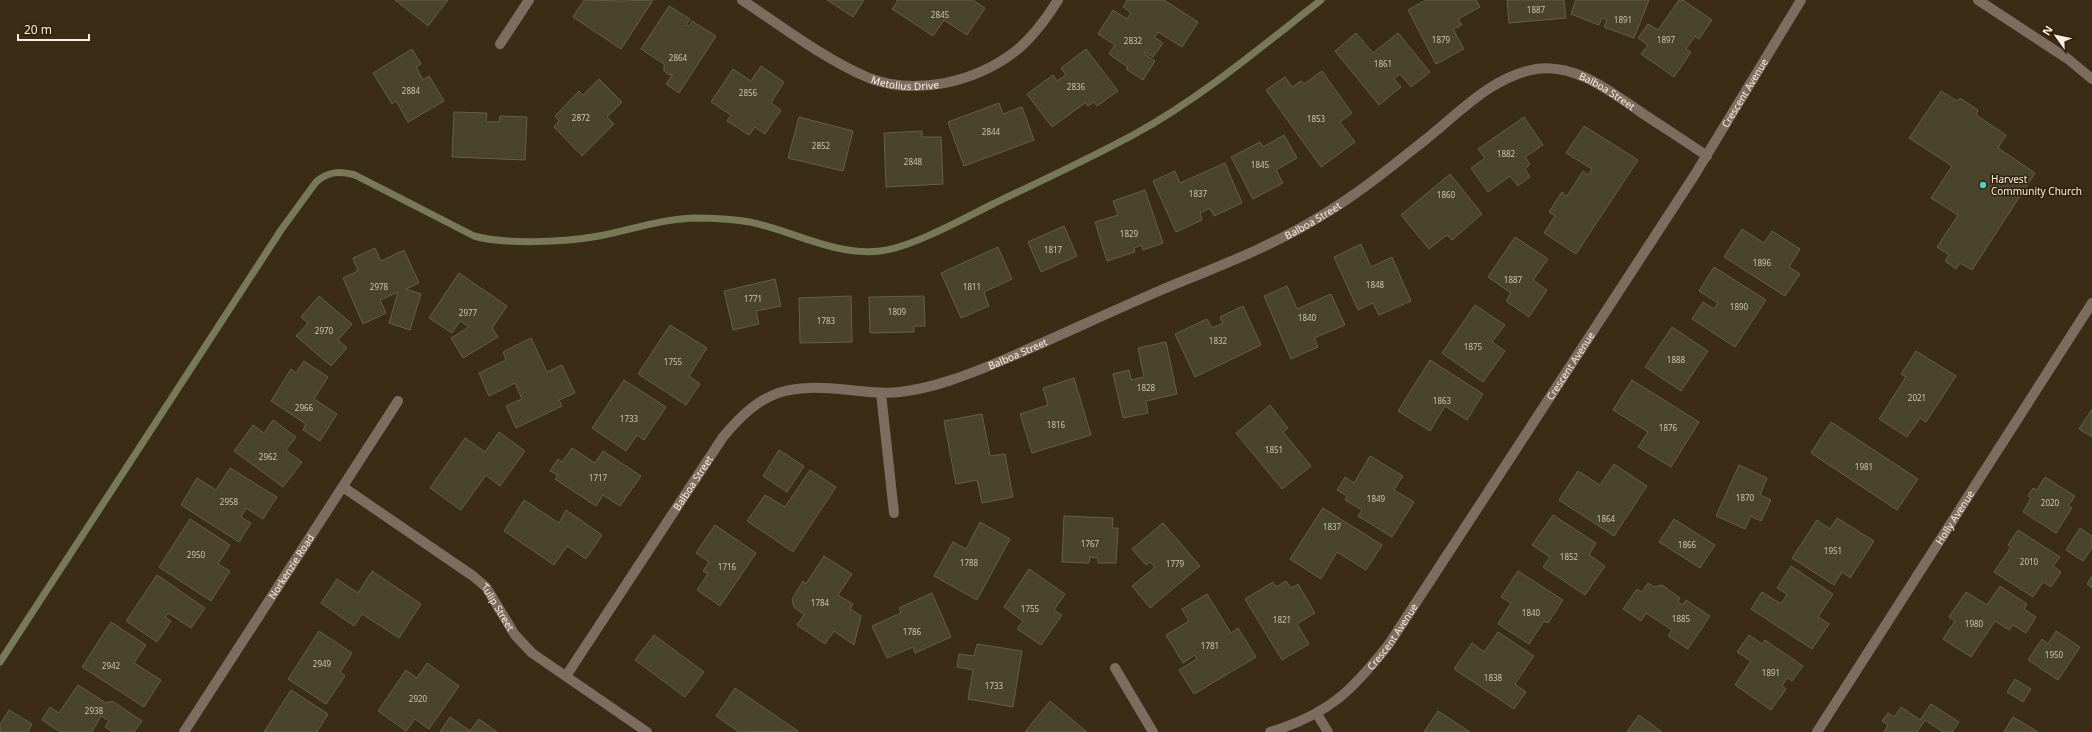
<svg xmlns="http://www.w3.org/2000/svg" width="2092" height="732" viewBox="0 0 2092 732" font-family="'Noto Sans',sans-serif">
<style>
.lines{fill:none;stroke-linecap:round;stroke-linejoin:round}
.stream{stroke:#777a58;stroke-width:7}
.building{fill:#4a442b;stroke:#656045}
.minor{stroke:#7e6c61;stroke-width:10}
.poi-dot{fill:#59cebe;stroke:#31220c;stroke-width:1.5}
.labels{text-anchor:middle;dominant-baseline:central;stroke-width:3;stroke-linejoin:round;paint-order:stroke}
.number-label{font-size:8px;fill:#ccc4b4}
.street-label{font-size:10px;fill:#f8eee1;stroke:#31220c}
.poi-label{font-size:10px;fill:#f8eee1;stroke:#31220c;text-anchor:start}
</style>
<rect width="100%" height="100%" fill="#3b2c16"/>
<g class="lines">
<path class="stream" d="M0 662 281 230 316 182C329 171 339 171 355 175L474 236C507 245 565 242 599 236 630 230 662 219 694 218 712 218 732 219 750 222 793 231 835 256 880 251 910 248 963 219 991 205 1038 182 1087 160 1133 135 1201 98 1261 47 1321 0"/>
</g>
<path class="building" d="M395 0H448L428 26Z
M584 0 622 1 653 0 621 49 573 17Z
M827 0H864L853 17Z
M896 0H973L985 8 967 35 944 20 933 36 892 9 898 1Z
M1127 0H1164L1198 22 1182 47 1158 32 1154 37 1163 43 1153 57 1145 52 1144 54 1155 61 1143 80 1126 69 1128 67 1109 54 1115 45 1098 34 1113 10 1127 19 1131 13 1123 7Z
M1426 0H1476L1480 7 1458 19 1462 25 1453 29 1464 49 1436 64 1408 10Z
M1507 0H1564L1566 18 1509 23Z
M1576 0H1649L1634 38 1604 27 1607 20 1602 18 1599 25 1571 14Z
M1679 0H1683L1712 20 1699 39 1695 36 1686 49 1691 52 1674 77 1641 54 1648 45 1638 38 1648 24 1658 30Z
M669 6 690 19 686 25 689 26 692 21 716 36 679 93 666 84 673 74 669 75 664 71V64L641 49Z
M1356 33 1373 53 1398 33 1430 72 1411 87 1400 74 1394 79 1401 87 1379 105 1335 51Z
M412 49 421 64 416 67 423 80 429 76 444 101 408 122 396 101 392 104 373 73Z
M1086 49 1118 91 1097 106 1094 102 1088 106 1085 103 1052 127 1027 94 1053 75 1057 81 1066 75 1061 68Z
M761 66 784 82 771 103 781 110 765 134 755 127 749 135 727 121 731 115 711 102 733 69 751 81Z
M1322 71 1352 113 1340 122 1355 142 1321 167 1266 90 1285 77 1292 87 1301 81 1304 84Z
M599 79 622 102 607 117 614 124 582 156 554 127 559 121 555 116 579 91 583 95Z
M1941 91 1957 101 1960 98 1978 110 1976 115 2006 135 1998 148 2035 173 1972 270 1960 263 1956 269 1945 261 1949 255 1937 247 1958 215 1931 198 1952 166 1909 138Z
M999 103 1003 114 1022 107 1034 140 964 166 948 122Z
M454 112 487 113 486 122H499L500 116 527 117 525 160 452 157Z
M799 117 853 131 843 171 788 158Z
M1524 117 1543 145 1525 157 1530 164 1525 169 1530 177 1518 186 1510 176 1488 192 1471 168 1485 158 1478 149Z
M1584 126 1638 160 1576 254 1544 233 1555 216 1549 212 1562 192 1567 196 1583 171 1588 175 1592 169 1566 153Z
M922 131V137H941L943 184 886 187 884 133Z
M1284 135 1297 158 1276 170 1283 183 1253 199 1231 157 1260 142 1263 147Z
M1225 163 1242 203 1214 216 1210 208 1200 213 1202 220 1176 232 1153 181 1175 171 1180 183Z
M1450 174 1482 214 1452 240 1447 235 1429 249 1401 215Z
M1145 190 1163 243 1143 250 1141 245 1134 248 1135 252 1107 261 1095 222 1118 215 1113 201Z
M1064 226 1077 256 1041 272 1028 242Z
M1742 229 1764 243 1772 231 1800 249 1789 267 1800 274 1785 296 1724 257Z
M1515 237 1548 259 1533 280 1547 290 1529 317 1506 301 1511 293 1488 277Z
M1361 244 1371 267 1392 257 1411 301 1379 315 1373 303 1358 310 1334 257Z
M998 247 1012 279 984 292 989 306 961 318 941 273Z
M375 248 381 261 404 250 419 283 406 289 421 294 410 330 389 323 398 292 380 300 386 313 363 324 343 278 358 271 353 258Z
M1714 267 1766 300 1735 347 1692 319 1703 302 1714 309 1718 303 1699 291Z
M459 273 507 306 492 328 498 337 463 358 451 338 469 327 460 321 452 333 429 318Z
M775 279 781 306 756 311 759 324 733 330 724 291Z
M1287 286 1297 309 1331 294 1345 325 1314 338 1318 347 1291 359 1264 296Z
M319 296 352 324 338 340 347 348 331 366 296 336 308 323 301 317Z
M851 296 852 342 800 343 799 298Z
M924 296 925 326H914V332L870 333 869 297Z
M1475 305 1505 325 1492 342 1505 351 1483 382 1442 353Z
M1243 306 1261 345 1195 377 1175 334 1207 319 1212 328 1223 323 1220 317Z
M670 325 707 348 689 376 700 384 686 405 638 374Z
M1672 327 1708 351 1681 391 1645 367Z
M531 338 547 372 562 365 575 393 559 400 562 406 516 428 506 406 522 399 515 383 489 396 479 373 506 360 503 352Z
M1166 342 1177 394 1146 401 1148 413 1123 418 1113 374 1129 370 1131 380 1144 377 1138 348Z
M1916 351 1956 376 1926 422 1920 418 1907 437 1879 419 1906 377 1901 374Z
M1430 360 1483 394 1467 420 1445 406 1430 431 1398 411Z
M304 361 328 377 314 399 337 414 320 441 303 430 306 424 271 401 291 369 296 373Z
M1074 378 1091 435 1032 453 1020 414 1048 405 1043 388Z
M624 380 666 407 644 440 637 435 626 451 592 428Z
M1632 380 1699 422 1671 467 1638 447 1648 432 1613 410Z
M1270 405 1288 428 1283 432 1311 466 1282 489 1236 433Z
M2092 409V437L2079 429Z
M982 414 990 456 1005 454 1013 497 982 503 977 480 956 484 944 421Z
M273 420 296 437 286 450 302 462 283 487 234 451 253 425 264 433Z
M1831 422 1918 479 1897 510 1811 453Z
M499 432 525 451 500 486 486 475 461 510 430 488 465 438 485 452Z
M572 448 595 463 603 451 641 476 620 506 603 495 596 506 555 479 558 475 550 471 558 459 562 462Z
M779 450 804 466 787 492 763 476Z
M1370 456 1403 476 1394 490 1414 502 1392 537 1358 516 1362 510 1345 500 1347 496 1337 490 1345 477 1354 483Z
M1614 464 1647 486 1614 536 1559 500 1578 471 1600 485Z
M1739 465 1767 478 1760 495 1771 500 1761 521 1751 516 1745 529 1716 516Z
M230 468 277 497 263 519 246 508 241 517 251 523 239 542 181 505 197 478 216 490Z
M810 470 836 487 793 552 747 521 765 495 785 507Z
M2045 477 2075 496 2068 506 2072 508 2056 533 2023 512 2031 498 2028 496 2033 488 2037 490Z
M524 500 559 523 566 510 602 535 586 559 567 546 554 565 504 531Z
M1323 508 1382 545 1366 570 1337 552 1321 579 1290 559Z
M1553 515 1596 543 1589 555 1605 566 1585 595 1543 567 1550 557 1532 545Z
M1064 516 1113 518 1112 528H1118L1116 563H1098V558L1090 557 1089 563 1062 562Z
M1837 518 1874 541 1850 578 1842 572 1834 585 1792 558 1817 520 1830 529Z
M190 519 230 545 218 564 230 571 211 601 159 567Z
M1674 519 1715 545 1700 568 1659 542Z
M980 522 1010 539 977 600 934 576 953 542 966 549Z
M1163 523 1200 566 1150 608 1132 586 1155 567 1150 562 1146 565 1132 549Z
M715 525 756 553 720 606 697 590 708 574 703 571 709 562 696 553Z
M2080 528 2092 536V548L2083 561 2066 550Z
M2018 530 2060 557 2053 566 2061 572 2051 587 2043 582 2033 597 1994 572 2011 547 2008 545Z
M824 556 852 574 838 595 853 604 850 609 861 616 854 645 834 631 825 644 797 625 804 615 794 607 792 599 803 581 806 584Z
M1791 566 1833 594 1818 617 1829 624 1812 649 1751 609 1762 592 1781 604 1787 594 1777 588Z
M1029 569 1065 594 1054 610 1062 615 1041 645 1017 629 1023 621 1004 607Z
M372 571 421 604 399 638 362 614 354 626 321 603 337 579 358 593Z
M1518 571 1563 600 1548 623 1544 621 1529 644 1498 624 1511 603 1501 597Z
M157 575 205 608 191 628 168 613 165 617 171 621 157 642 126 621Z
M2092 576V588L2087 584Z
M1286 581 1291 588 1298 584 1315 613 1297 624 1309 644 1282 660 1245 599 1273 582 1276 587Z
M1648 583 1654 587 1662 585 1680 598 1678 602 1683 605 1686 600 1710 616 1688 649 1668 636 1672 630 1646 613 1641 621 1623 609 1637 589 1642 592Z
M2000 586 2027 604 2024 609 2036 617 2026 633 2013 625 2009 630 1995 621 1971 657 1943 639 1955 621 1949 617 1966 592 1987 605Z
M932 593 951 637 915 653 913 647 887 658 872 626 901 613 899 608Z
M1207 594 1231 633 1238 628 1256 657 1194 694 1179 670 1197 659 1195 655 1183 663 1166 635 1189 621 1182 609Z
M111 622 146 645 134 663 161 680 144 707 82 667Z
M319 631 352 653 340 672 345 676 326 704 288 679Z
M2056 631 2080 647 2058 680 2028 660 2042 639 2048 644Z
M1498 632 1534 656 1515 684 1526 692 1514 709 1454 669 1472 643 1484 652Z
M654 635 704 672 685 697 635 660Z
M1749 635 1762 644 1765 640 1803 666 1792 681 1787 678 1782 686 1786 689 1771 710 1735 685 1751 661 1737 652Z
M977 644 1022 651 1013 707 968 699 973 670 957 667 959 654 974 656Z
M427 663 459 686 429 729 415 719 406 731 378 711 406 670 417 678Z
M2015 679 2031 689 2023 702 2007 692Z
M78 685 106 703 112 701 142 721 134 732H113L105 727 109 721 101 716 92 732H60L42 720 50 707 59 713Z
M735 688 798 731 739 732 716 716Z
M291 690 328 714 317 732H264Z
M1050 701 1087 732H1025Z
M1931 704 1959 722 1952 732H1943L1925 720 1917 732H1884L1888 725 1882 721 1888 713 1894 717 1901 707 1920 720Z
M9 710 32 724 28 732H0V725Z
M1438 711 1470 732H1424Z
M1639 715 1662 732H1627Z
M450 717 470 731 479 719 497 732H440Z
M2013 717 2038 732H2004Z"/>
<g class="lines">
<g class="minor">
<path id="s1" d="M742 0C783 27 824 59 869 78 916 96 974 82 1013 53 1032 39 1046 19 1058 0"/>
<path d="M1978 0 2068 59 2092 79"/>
<path d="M500 44 529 0"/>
<path d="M881 393 894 513"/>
<path id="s2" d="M343 487 473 576 486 587 515 635 532 653 647 732"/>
<path d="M1115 668 1153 732"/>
<path id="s3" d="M566 676 723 437C764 388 788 384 850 390 867 392 883 394 900 392 933 388 965 376 996 363 1051 340 1105 314 1159 291 1214 268 1271 247 1321 216 1358 194 1391 167 1425 140 1459 113 1491 77 1536 69 1576 63 1611 92 1642 113 1663 127 1685 141 1707 156"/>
<path d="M1317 714 1328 732"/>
<path id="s4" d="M184 732 398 401"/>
<path id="s5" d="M1270 732C1329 714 1352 691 1389 644L1694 176 1801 0"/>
<path id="s6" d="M1817 732 2092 303"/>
</g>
</g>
<circle class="poi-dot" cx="1983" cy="185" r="4"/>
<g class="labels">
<g class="number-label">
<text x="1536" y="9">1887</text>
<text x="940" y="14">2845</text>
<text x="1623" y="19">1891</text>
<text x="1441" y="39">1879</text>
<text x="1666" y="39">1897</text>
<text x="1133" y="40">2832</text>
<text x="678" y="57">2864</text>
<text x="1383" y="63">1861</text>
<text x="1076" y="86">2836</text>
<text x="411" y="90">2884</text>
<text x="748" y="92">2856</text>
<text x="581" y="117">2872</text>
<text x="1316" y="118">1853</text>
<text x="991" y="131">2844</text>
<text x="821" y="145">2852</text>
<text x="1506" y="153">1882</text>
<text x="913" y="161">2848</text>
<text x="1260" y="164">1845</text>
<text x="1198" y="193">1837</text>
<text x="1446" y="194">1860</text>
<text x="1129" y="233">1829</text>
<text x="1053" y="249">1817</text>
<text x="1762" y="262">1896</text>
<text x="1513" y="279">1887</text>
<text x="1375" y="284">1848</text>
<text x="379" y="286">2978</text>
<text x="972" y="286">1811</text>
<text x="753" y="298">1771</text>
<text x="1739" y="306">1890</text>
<text x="897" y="311">1809</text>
<text x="468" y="312">2977</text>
<text x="1307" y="317">1840</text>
<text x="826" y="320">1783</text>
<text x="324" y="330">2970</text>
<text x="1218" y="340">1832</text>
<text x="1473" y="346">1875</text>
<text x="1676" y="359">1888</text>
<text x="673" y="361">1755</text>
<text x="1146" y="387">1828</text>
<text x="1917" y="397">2021</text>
<text x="1442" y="400">1863</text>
<text x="304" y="407">2966</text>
<text x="629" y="418">1733</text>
<text x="1056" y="424">1816</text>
<text x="1668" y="427">1876</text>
<text x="1274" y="449">1851</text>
<text x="268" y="456">2962</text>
<text x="1864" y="466">1981</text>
<text x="598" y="477">1717</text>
<text x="1745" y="497">1870</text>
<text x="1376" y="498">1849</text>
<text x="229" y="501">2958</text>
<text x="2050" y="502">2020</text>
<text x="1606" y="518">1864</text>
<text x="1332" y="526">1837</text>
<text x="1090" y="543">1767</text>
<text x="1687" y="544">1866</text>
<text x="1833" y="550">1951</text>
<text x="196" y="554">2950</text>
<text x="1569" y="556">1852</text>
<text x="2029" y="561">2010</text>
<text x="969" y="562">1788</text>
<text x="1175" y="563">1779</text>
<text x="727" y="566">1716</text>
<text x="820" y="602">1784</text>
<text x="1030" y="608">1755</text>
<text x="1531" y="612">1840</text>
<text x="1681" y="618">1885</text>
<text x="1282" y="619">1821</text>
<text x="1974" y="623">1980</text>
<text x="912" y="631">1786</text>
<text x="1210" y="645">1781</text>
<text x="2054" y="654">1950</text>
<text x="322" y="663">2949</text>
<text x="111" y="665">2942</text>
<text x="1771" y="672">1891</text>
<text x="1493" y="677">1838</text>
<text x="994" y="685">1733</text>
<text x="418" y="698">2920</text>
<text x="94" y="710">2938</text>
</g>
<g class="street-label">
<text stroke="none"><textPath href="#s1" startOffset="186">Metolius Drive</textPath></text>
<text stroke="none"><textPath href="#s3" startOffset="1276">Balboa Street</textPath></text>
<text stroke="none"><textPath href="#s5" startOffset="807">Crescent Avenue</textPath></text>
<text stroke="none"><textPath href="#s3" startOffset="928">Balboa Street</textPath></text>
<text stroke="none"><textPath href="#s3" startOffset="604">Balboa Street</textPath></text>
<text stroke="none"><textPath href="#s5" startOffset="483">Crescent Avenue</textPath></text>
<text stroke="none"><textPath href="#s3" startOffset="231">Balboa Street</textPath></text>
<text stroke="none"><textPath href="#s6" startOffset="255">Holly Avenue</textPath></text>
<text stroke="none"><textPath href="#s4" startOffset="197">Norkenzie Road</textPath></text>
<text stroke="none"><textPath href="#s2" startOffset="198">Tulip Street</textPath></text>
<text stroke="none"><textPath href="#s5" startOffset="159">Crescent Avenue</textPath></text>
</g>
<g class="poi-label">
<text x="1991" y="179">Harvest<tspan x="1991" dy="12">Community Church</tspan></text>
</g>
</g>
<g transform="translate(2056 36) rotate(303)" stroke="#31220c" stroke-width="3" paint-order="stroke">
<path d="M0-3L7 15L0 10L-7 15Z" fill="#f8eee1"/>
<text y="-6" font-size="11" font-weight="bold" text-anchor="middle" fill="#f8eee1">N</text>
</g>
<path d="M18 34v6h71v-6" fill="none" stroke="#f8eee1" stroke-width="2"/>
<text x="24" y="34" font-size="12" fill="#f8eee1" stroke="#31220c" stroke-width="3" paint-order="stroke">20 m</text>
</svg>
